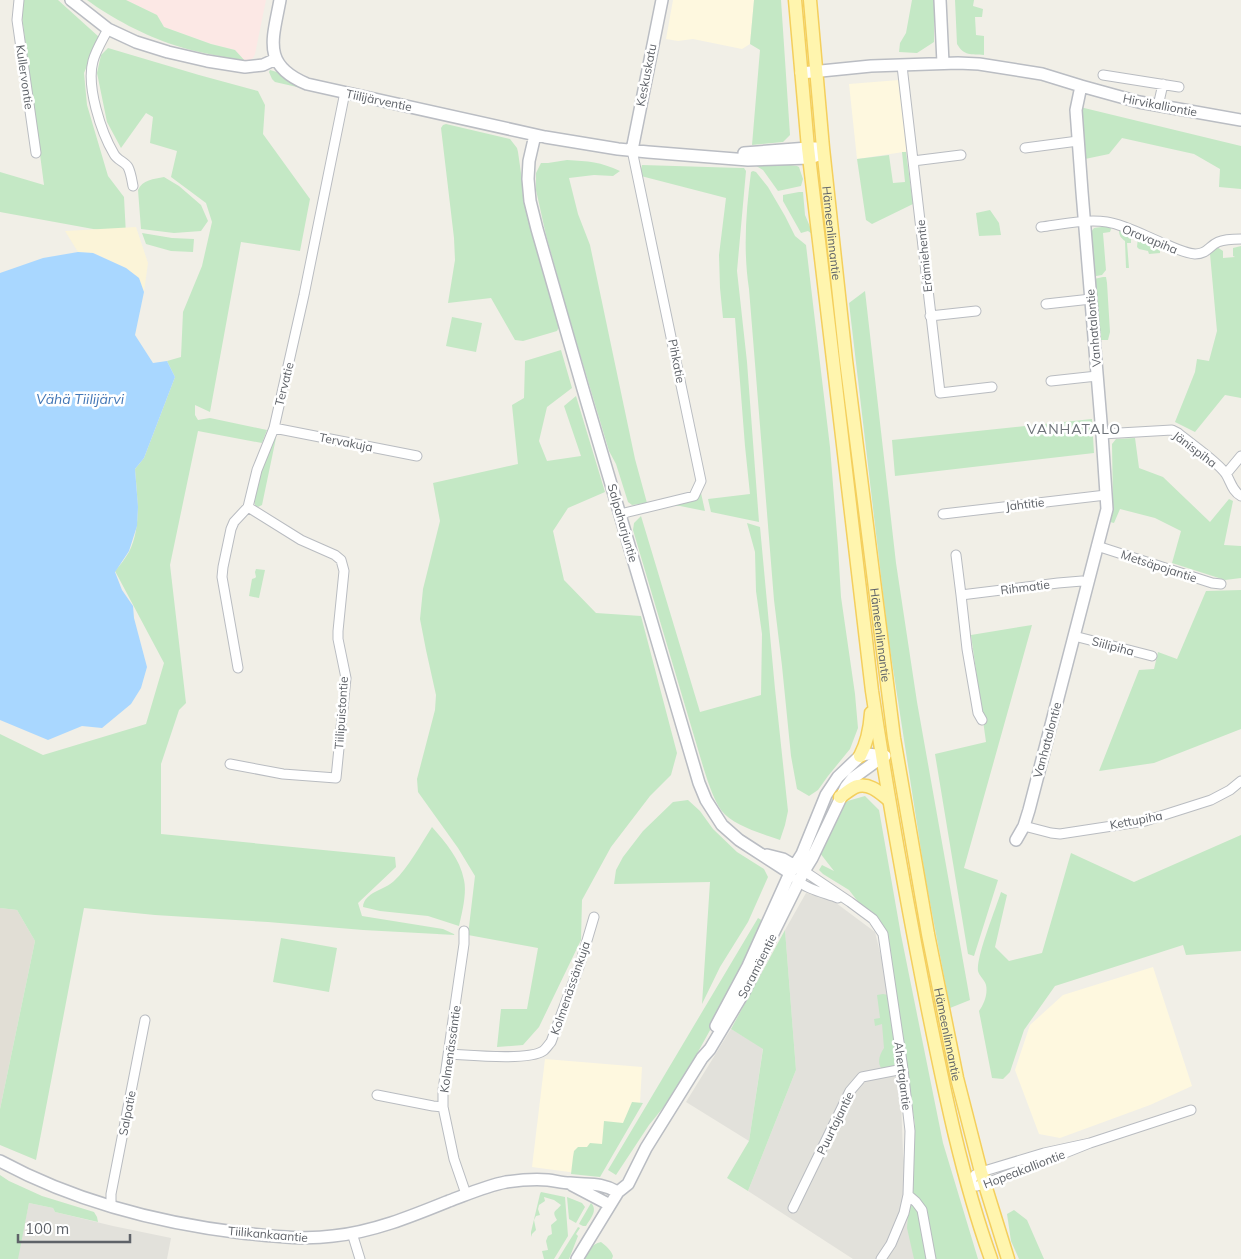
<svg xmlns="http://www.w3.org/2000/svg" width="1241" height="1259" viewBox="0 0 1241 1259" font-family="Mulish,sans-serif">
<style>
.commercial{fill:#fef8df}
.industrial{fill:#e2e1db}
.education{fill:#e1ded5}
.medical{fill:#fce8e5}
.green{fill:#c4e8c5}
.sand{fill:#fbf4d8}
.water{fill:#a9d7ff}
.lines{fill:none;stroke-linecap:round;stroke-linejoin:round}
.street-casing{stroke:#b9bcc1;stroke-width:11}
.secondary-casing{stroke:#babdc3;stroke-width:14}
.primary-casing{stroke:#f4cf5d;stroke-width:15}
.street{stroke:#fff;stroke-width:9}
.secondary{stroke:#fff;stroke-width:11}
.primary{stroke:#fff5ae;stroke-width:12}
.labels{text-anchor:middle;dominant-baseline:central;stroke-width:5;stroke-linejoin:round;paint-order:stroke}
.street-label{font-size:12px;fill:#5e6268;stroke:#fff}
.water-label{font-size:14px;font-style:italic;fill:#4276b5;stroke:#fff}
.neighbourhood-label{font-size:14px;letter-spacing:1px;fill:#6f747a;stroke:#fff}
</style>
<rect width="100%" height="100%" fill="#f1efe7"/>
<path class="commercial" d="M673 0H754L750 44 742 49 693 39 678 41 666 39Z
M899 80 910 151 857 159 849 84Z
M1153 967 1192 1086 1150 1105 1060 1138 1039 1134 1015 1070 1030 1025 1063 995Z
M545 1059 642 1067 640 1103 599 1176 532 1167Z"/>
<path class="industrial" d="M806 893 832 900 875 932 886 977 900 1074 903 1154 918 1259H853L748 1191 796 1070 785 930Z
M731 1029 763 1048 749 1141 686 1102Z
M29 1203 53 1208 55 1212 113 1226 171 1238 167 1259H17Z"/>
<path class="education" d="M0 908 17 910 35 941 0 1109Z"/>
<path class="medical" d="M126 0H266L255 54 253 58 246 62 235 50 212 44 164 27 157 15Z"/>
<path class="green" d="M23 0H58L99 37 84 73 87 105 108 176 124 197 126 235 0 212V172L44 185 21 9Z
M87 0H126L157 15 164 27 211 44 235 50 246 62C223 56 197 53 174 45 146 36 111 18 87 0Z
M754 0H781L790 135 783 142 752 145 760 50 750 44Z
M912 0H934V42L917 53 899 52 900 43 906 33Z
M955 0H974L973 6 983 9 982 17H975L976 35 984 36V55C971 54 964 56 957 44Z
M108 48 199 75 258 91 265 105 263 134 310 199 300 251 241 242 210 412 195 405V415L198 420 210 418 267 430 262 443 198 431 170 565 186 703 179 710 161 764V834L395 857 396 867 358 903 362 916 443 929 456 935 363 930 268 922 155 915 84 908 36 1160 0 1145V1109L35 941 17 910 0 908V734L43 755 146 724 164 663 115 571C120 565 125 559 129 552 142 526 137 496 135 469L144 458 175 377 167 361 181 357 183 312 202 266 212 222 206 203 171 177 177 151 150 143 153 117 146 113 121 148 107 122 97 73 101 55Z
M270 70 280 73 332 95 275 82 272 79 269 72Z
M1080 107 1241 146V189L1219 187 1220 169 1194 154 1122 138 1109 154 1085 159Z
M446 124 510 139 517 148 518 152 522 180 523 196 559 327 557 331 523 341 515 340 491 298 448 303 455 260 454 238 441 128 443 125Z
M902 152H906L913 204 872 224 866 220 857 159 889 155 893 183 905 182Z
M567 160C588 161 601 162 620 171L613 176 594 175 569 178 578 214 590 245 635 459 647 503 632 505 628 502 616 464 609 451 568 314 546 235 536 190V173L541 163H548Z
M776 163 797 166 799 167 803 179 801 186 778 191 763 170 753 164Z
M642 165 741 168H744L746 171 737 271 747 362 759 522 711 512 708 499 750 494 745 446 735 318H723L720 288 719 255 726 198 641 176V169Z
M753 171 756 172 768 187 785 216 795 236 806 245 830 447 838 547 841 597 855 694 858 728 850 749 828 776 818 790 809 796 797 789 791 756 782 666 774 600 749 289C743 250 746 211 751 172Z
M164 177 179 186 201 205 208 221 201 231 174 233 141 229 138 190C142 180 154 179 164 177Z
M799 192H803L805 215 811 229 812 234 808 231 801 233 783 201V195Z
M990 210 999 223 1001 235 979 236 976 213Z
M1109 226 1111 229 1110 232 1103 233 1106 270 1102 275 1096 276 1094 275 1090 237 1091 232 1094 228Z
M1119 230 1131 234V243H1127L1129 268H1126L1125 241C1121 238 1119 236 1119 230Z
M142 233 172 238 194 239 193 252 171 251 146 244Z
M1138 237 1159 246 1160 247V253L1149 254 1148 251 1139 249 1137 247Z
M1241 246V398L1225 395 1195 432 1175 422 1195 372 1197 359 1209 361 1217 331 1210 254 1217 247 1223 251V258L1235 257 1233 256V248Z
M1103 277H1106L1107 283 1110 332 1108 340H1099L1094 279Z
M865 291 896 563 917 702 970 1000 950 1008 925 876 888 636 849 303Z
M452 317 482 323 476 352 446 346Z
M561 350 572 388 547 407 539 441 547 461 581 456 564 406 576 396 605 492 568 508 553 531 564 580 596 613 641 616 677 753 671 775 650 796 611 847 582 900 581 940 539 1027 523 1045 497 1047 501 1009H527L538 948 468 935 475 876 458 848 418 792 417 779 435 710 436 695 426 650 420 619 423 589 440 521 433 483 518 464 512 405 524 398 525 361Z
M1092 419 1094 453 895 476 892 440Z
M274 436H276V438L262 505 258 507 255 505 253 495V488Z
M1135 438 1139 468 1163 477 1210 522 1229 499 1233 501 1224 545 1241 546V578L1225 580 1172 563 1181 531 1155 518 1120 509 1114 523 1110 522 1113 506 1112 444 1116 439Z
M701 493 705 511 680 506H670L697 497Z
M641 516 700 712 761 695 762 634 756 591 755 552 747 523 760 527 775 689 776 698 788 811 785 825 780 840C761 833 733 826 721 810 713 799 706 776 702 763L633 530 634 523Z
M256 569 265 570 259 598 249 596 252 579 255 578 256 577 255 572Z
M1241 590V729L1154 763 1099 771 1139 670 1154 669 1158 652 1177 659 1206 591Z
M1032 625 964 868 998 880 974 956 968 954 935 754 986 742 971 635Z
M865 796 879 810 901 935 943 1143 978 1259H914L907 1228 915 1124 883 934 849 890 823 874 819 870 822 865 834 871 816 848 837 804Z
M688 800 700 811 713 829 737 852 764 869 768 877 748 922 720 967 702 1004 710 882 614 884 616 870 623 857 643 831 673 802Z
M432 827C446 843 460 859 464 880 467 893 462 913 459 926L428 916 380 911 363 907C364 892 385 890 394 881 408 868 421 844 432 827Z
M1241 835V951L1186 955 1183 945 1055 986 1024 1030 1010 1072 1003 1079 992 1078 979 1011C984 1004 988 994 986 985 985 980 979 976 978 971 976 957 996 908 1001 892L1007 895 995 947 1009 961 1042 953 1071 853 1134 882Z
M758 918 763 921 730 994 693 1061 666 1104 649 1125 616 1175 608 1170Z
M785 930 796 1070 748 1191 727 1178 749 1141 763 1049 731 1029Z
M281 938 337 948 329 992 273 982Z
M883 994 888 995 897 1061 892 1068 884 1071C876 1065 879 1055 884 1048L882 1024 875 1026 874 1019 880 1018 877 995Z
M632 1102 643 1103 600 1177 571 1174 573 1157 574 1151 578 1147H587L590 1143 602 1144 604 1121 623 1123Z
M0 1175 9 1181 42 1196 94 1212 97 1217 98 1222 55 1212 53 1208 29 1203 18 1259H0Z
M541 1192 565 1197 568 1236 554 1259H544L542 1251 548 1250 546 1241 548 1236 552 1234 551 1225 557 1220C551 1210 556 1212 561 1205L554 1200 544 1197 545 1201 539 1205 538 1209 540 1215 536 1216 534 1220 536 1230 532 1234 531 1237V1232L540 1194Z
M567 1197 582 1203 585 1207 576 1223 569 1219Z
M591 1203C598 1210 591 1218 586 1226H583L579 1224 580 1222Z
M1014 1210 1027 1220 1044 1259H1019L1011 1241 1007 1214Z
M578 1227 580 1228 576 1234 578 1236 569 1259H558Z
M601 1242C606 1246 611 1250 613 1256L612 1259H584C588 1252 591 1244 601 1242Z"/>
<path class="sand" d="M136 227 148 263 144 292 139 278 126 268 94 253 78 252 65 231Z"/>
<path class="water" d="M78 252 93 253 126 268 139 278 144 292 135 335 153 363 167 361 175 377 144 458 135 469 138 507 137 526 129 551 115 572 122 590 133 606 134 618 147 667 141 688 131 704 102 728 82 726 48 740 0 720V273L43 258Z"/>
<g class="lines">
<defs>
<path id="street" d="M19 0 17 20 36 153
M108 29C103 39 96 50 93 61 86 86 101 132 114 154 117 160 125 162 128 167 131 173 132 181 133 186
M902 66 940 393 992 387
M1103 75 1179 87
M1158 106 1163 84
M1025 148 1078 141
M913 161 961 155
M1041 227C1063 224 1086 219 1107 222 1126 225 1147 237 1165 244 1175 248 1184 253 1195 254 1207 254 1209 246 1218 242 1225 239 1233 239 1241 239
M1046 304 1091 299
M930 316 976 311
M1051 381 1097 376
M274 428 417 456
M1102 434 1172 430 1178 433C1191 444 1217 461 1226 474 1231 482 1232 491 1241 496
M1226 474 1241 456
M620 514 694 496 701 481 632 150
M943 514 1106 495
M1097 546 1212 583 1221 584
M956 555 961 595 1058 583 1082 581 1088 583
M961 595 967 649 978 713 982 720
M1074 636 1152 656
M238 668 225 594 222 577 223 567 231 529 234 522 248 507 257 470 274 428 304 295 345 92
M230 764 283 774 336 778 346 678 338 639V631L344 571 341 560 335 555 301 540 248 507
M1024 826 1051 833 1060 834 1145 821 1211 800 1230 790 1241 781
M804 871 850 902 873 919 883 934 903 1069 910 1131 908 1195 904 1213 891 1244 881 1259
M796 879C805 889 825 893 838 898
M464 931V944L456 999 443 1090V1107L454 1159 466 1194
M449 1054C469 1055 528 1061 543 1051 546 1049 549 1044 551 1042L580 964 594 917
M377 1095 433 1106 443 1107
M1090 1143 1055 1157 984 1184 977 1186 968 1185 975 1175 981 1172 1044 1153Z
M1090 1143 1191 1110
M908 1195 916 1202 922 1210 931 1259
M111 1205V1194L145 1020
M793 1208 850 1091 862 1077 903 1069
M352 1233 360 1259"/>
<path id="secondary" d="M71 0 108 29 136 42 168 52 207 61 245 67 263 65 276 59
M280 0C273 39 261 65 307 84L545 137 618 149 648 152 748 160 810 158 818 155 823 148
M940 0 943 63
M801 73 871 66 958 63 979 64 1042 74 1081 86 1076 110 1082 192 1102 434 1107 509 1029 810 1024 826 1016 840
M1081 86 1139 102 1241 120
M535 135 529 161 528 179 530 201 537 229 583 389 699 783 706 800 722 825 739 840 790 873
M632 150 662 0
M744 153 808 148H816
M767 855 783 859 800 869
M716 1026 748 966 790 873 802 854 826 795 838 777 860 756 867 754 885 756
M0 1161C74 1201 159 1223 242 1233 273 1236 303 1240 333 1236 373 1232 412 1216 449 1201 468 1194 486 1186 506 1182 520 1180 534 1179 548 1180 556 1181 563 1183 570 1183 590 1185 600 1182 618 1192
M572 1185 610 1205
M577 1259 618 1192 628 1184 646 1148 702 1058 710 1049 744 992 804 871 812 858 846 787 853 778 882 757"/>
<g id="primary">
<path d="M795 0 808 148 872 691C888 798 907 904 928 1010 945 1094 962 1178 991 1259"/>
<path id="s1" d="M810 0 823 148 846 360 894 738 928 934 957 1078 981 1172 1008 1259"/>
<path d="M860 756C867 743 870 728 871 713"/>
<path d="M840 797C845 794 852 787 858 786 870 783 880 793 889 800"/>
</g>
</defs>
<use href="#street" class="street-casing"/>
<use href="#secondary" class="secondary-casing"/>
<use href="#primary" class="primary-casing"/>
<use href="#street" class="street"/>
<use href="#secondary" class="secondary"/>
<use href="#primary" class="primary"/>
</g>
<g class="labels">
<g class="street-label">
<text transform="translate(646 75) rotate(-79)">Keskuskatu</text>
<text transform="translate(25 77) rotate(82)">Kullervontie</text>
<text transform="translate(379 100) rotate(12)">Tiilijärventie</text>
<text transform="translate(1160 105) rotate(11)">Hirvikalliontie</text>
<text stroke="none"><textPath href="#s1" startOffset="234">Hämeenlinnantie</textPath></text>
<text transform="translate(1150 239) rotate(22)">Oravapiha</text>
<text transform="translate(924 256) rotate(-96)">Erämiehentie</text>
<text transform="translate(1093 328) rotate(-95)">Vanhatalontie</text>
<text transform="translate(677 361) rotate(79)">Pihkatie</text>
<text transform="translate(284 384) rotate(-76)">Tervatie</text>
<text transform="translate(346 442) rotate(11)">Tervakuja</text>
<text transform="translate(1195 449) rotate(37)">Jänispiha</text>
<text transform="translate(1025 504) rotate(-7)">Jahtitie</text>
<text transform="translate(623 523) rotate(74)">Salpaharjuntie</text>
<text transform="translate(1159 566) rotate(18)">Metsäpojantie</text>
<text transform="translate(1025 587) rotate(-7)">Rihmatie</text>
<text stroke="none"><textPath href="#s1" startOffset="639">Hämeenlinnantie</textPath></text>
<text transform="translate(1113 646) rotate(15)">Siilipiha</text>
<text transform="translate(341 713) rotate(-86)">Tiilipuistontie</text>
<text transform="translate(1047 740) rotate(-75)">Vanhatalontie</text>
<text transform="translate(1136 820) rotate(-11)">Kettupiha</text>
<text transform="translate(757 966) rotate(-63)">Soramäentie</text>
<text transform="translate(570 988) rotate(-71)">Kolmenässänkuja</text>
<text stroke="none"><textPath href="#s1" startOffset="1044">Hämeenlinnantie</textPath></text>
<text transform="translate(450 1049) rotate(-82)">Kolmenässäntie</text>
<text transform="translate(903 1076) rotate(83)">Ahertajantie</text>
<text transform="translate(127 1113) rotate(-79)">Salpatie</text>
<text transform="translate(835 1123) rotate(-64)">Puurtajantie</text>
<text transform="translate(1024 1169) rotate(-21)">Hopeakalliontie</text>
<text transform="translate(268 1234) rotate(5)">Tiilikankaantie</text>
</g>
<g class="water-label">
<text x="80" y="399">Vähä Tiilijärvi</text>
</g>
<g class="neighbourhood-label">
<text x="1074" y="429">VANHATALO</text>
</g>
</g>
<path d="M18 1234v8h112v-8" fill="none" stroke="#5e6268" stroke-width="2.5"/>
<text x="25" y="1234" font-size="15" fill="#5e6268" stroke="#ffffff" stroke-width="4" paint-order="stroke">100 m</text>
</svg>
